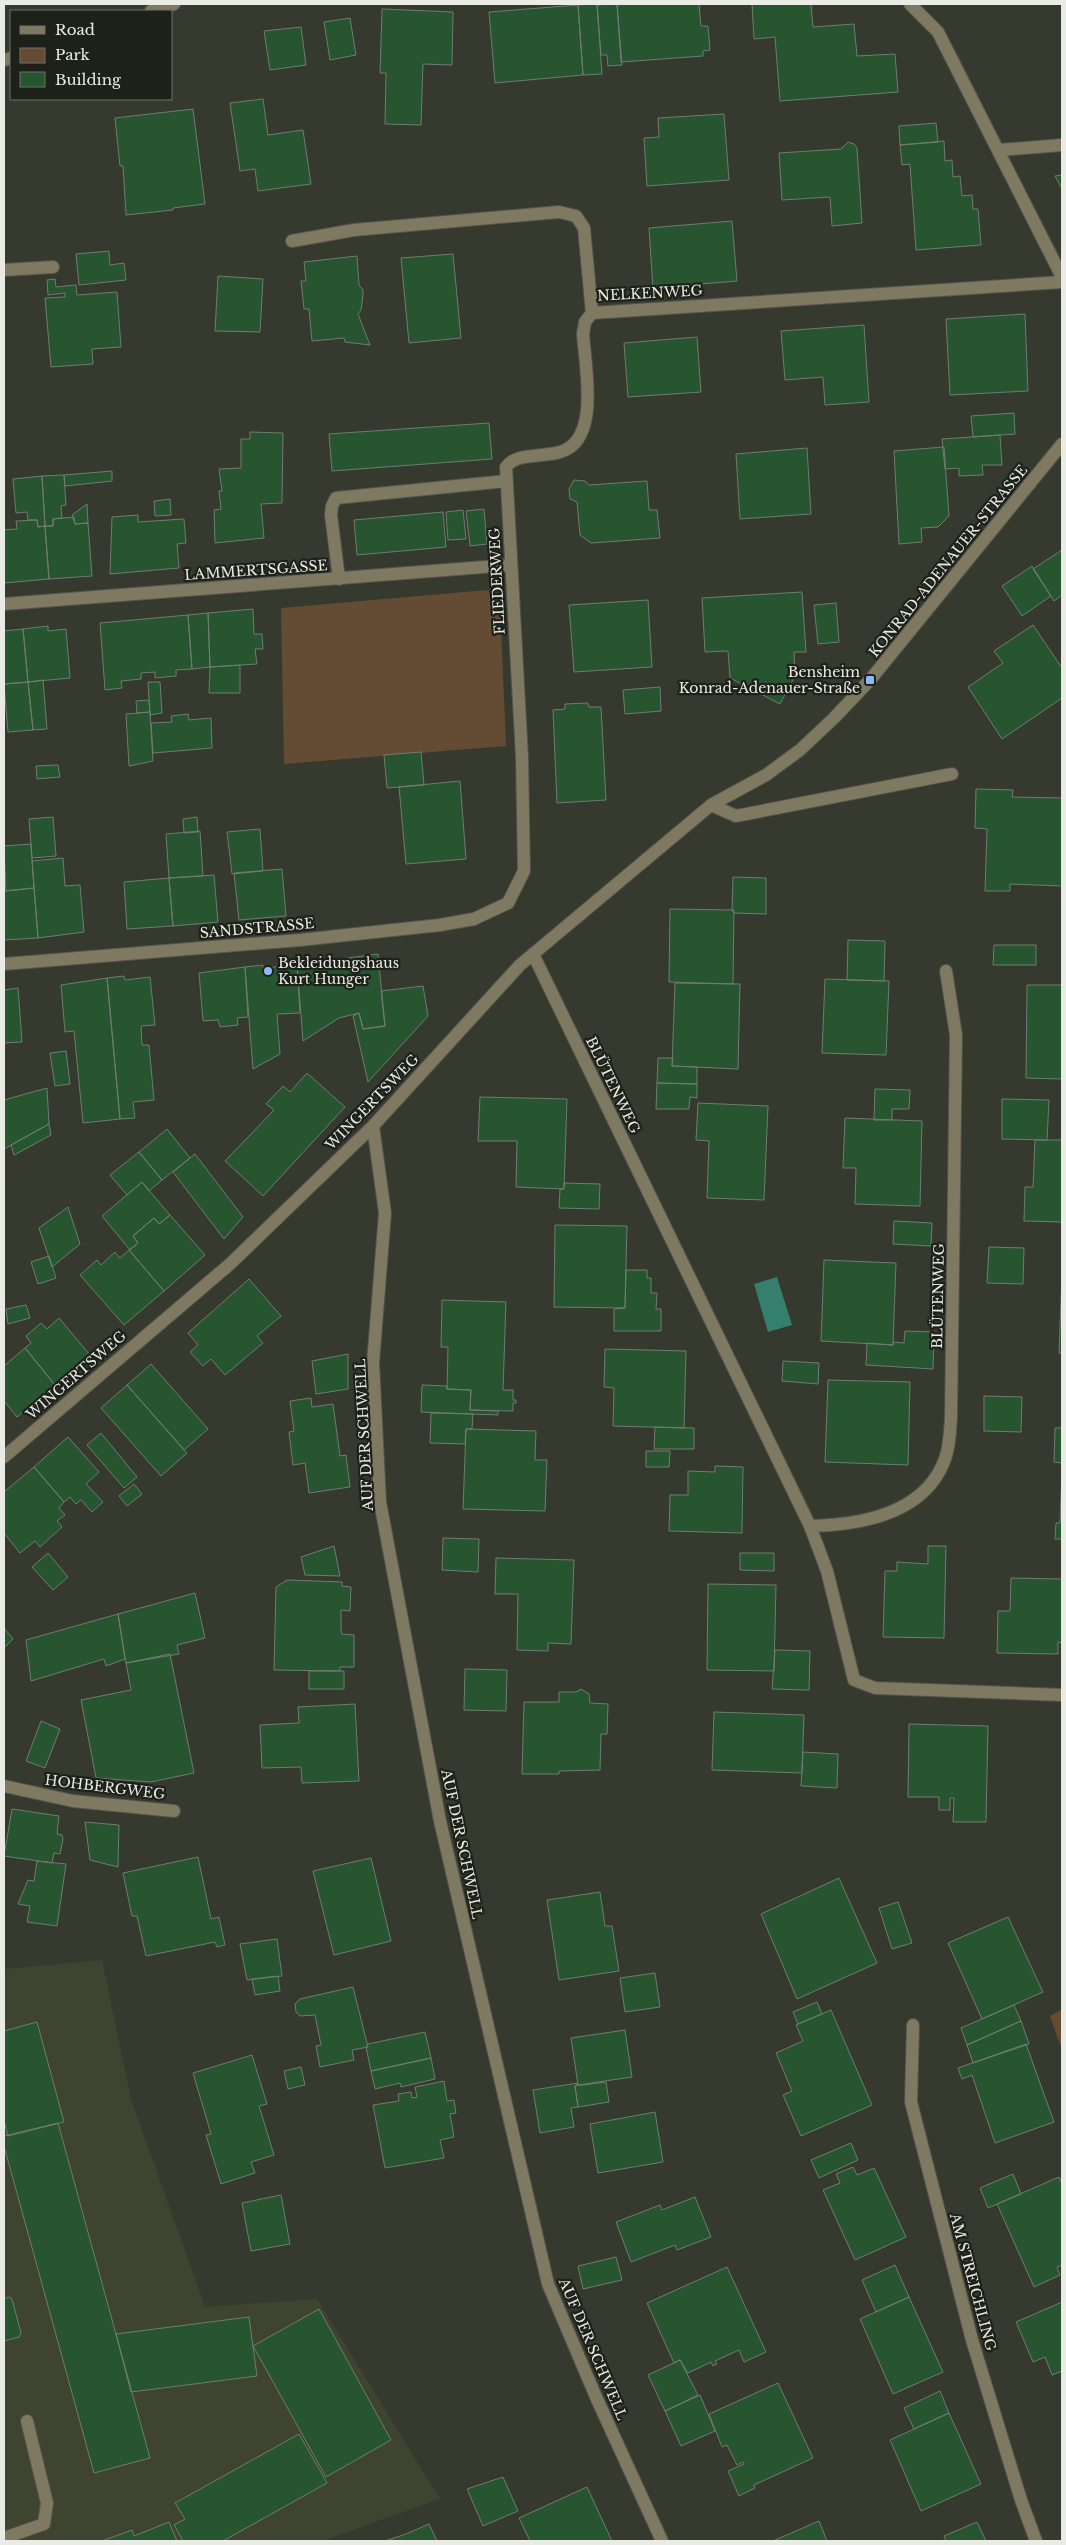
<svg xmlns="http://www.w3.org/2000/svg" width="1066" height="2545" viewBox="0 0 1066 2545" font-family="'Libre Baskerville',serif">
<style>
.built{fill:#3f4431}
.green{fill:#634b34}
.water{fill:#347f6d}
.building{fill:#275530;stroke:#707c72}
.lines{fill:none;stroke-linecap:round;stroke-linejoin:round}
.minor-casing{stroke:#53554a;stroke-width:14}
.minor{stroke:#807962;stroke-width:12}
.poi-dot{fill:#8cb9fc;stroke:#1e201a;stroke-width:2}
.labels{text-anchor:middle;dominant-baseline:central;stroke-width:4.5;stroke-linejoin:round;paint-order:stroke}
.street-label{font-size:14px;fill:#e9ebe4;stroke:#1e201a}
.poi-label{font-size:14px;fill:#e9ebe4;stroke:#1e201a;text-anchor:end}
</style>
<rect width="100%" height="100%" fill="#36392d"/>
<path class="built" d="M102 1960 131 2099 205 2307 317 2299 440 2499 322 2541H4V1969Z"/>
<path class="green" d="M487 590 500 602 506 746 284 764 281 608Z
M1062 2009V2050L1050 2016Z"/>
<path class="water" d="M777 1277 792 1325 768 1332 754 1284Z"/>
<path class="building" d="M597 4 602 74 583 75 578 5Z
M617 4H699L701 26H708L710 50 703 51V56L621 62Z
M617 4 622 65 608 66 607 55H601L597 5Z
M752 4H811L813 27 854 24 857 56 895 54 898 92 780 101 775 37 754 39Z
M578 5 583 75 495 83 489 12Z
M382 9 453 12 452 65 423 64 421 125 385 124 386 73H380Z
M350 18 356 55 330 60 324 22Z
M301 27 306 65 270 70 264 31Z
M263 99 268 135 303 130 311 184 258 191 255 169 240 171 230 103Z
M193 109 205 204 173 208V210L126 215 123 166H120L115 118Z
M724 114 729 180 647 186 644 138 659 137 658 118Z
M936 123 938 142 900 145 899 126Z
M944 141 945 161 952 160 953 177 960 176 962 196 972 195 973 209H978L981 245 916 250 910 164 902 165 900 145Z
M848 142 854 144 857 148 862 223 832 226 830 197 782 200 779 153 841 149Z
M1062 175V189L1055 176Z
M732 221 737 281 653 288 649 228Z
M109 251 110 265 124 263 126 280 79 285 76 254Z
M453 254 461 338 409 343 401 258Z
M357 256 359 285 363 290V295L361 310 358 314 370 345 345 342 344 338 312 341 309 309H304L301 281H306L304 262Z
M218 276 263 279 260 332 215 331Z
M55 279 56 287 76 285 77 295 117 292 121 347 92 349 93 364 51 367 45 298 65 297V293L48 295 47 280Z
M1025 314 1028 391 950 395 946 319Z
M864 325 869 402 825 405 823 377 785 380 781 331Z
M697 337 701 392 628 397 624 343Z
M1014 413 1015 434 973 437 971 416Z
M489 423 492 459 332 471 329 434Z
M250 432 283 433 282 503 261 504 264 538 215 543 214 510 221 509 219 491H222L219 469 241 468V439H250Z
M1000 435 1002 465H982L983 475 959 476V468L945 469 942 439Z
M944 447 949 516 938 527 921 528 922 542 899 544 894 451Z
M807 448 811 514 740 519 736 454Z
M112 471V481L65 486 64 475Z
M64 475 66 505 61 506 62 518 53 519V526H45L42 476Z
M42 476 45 526 38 527 37 520H28L27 512 16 513 13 479Z
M574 480 585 481 589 485 647 481 649 510H657L660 538 591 543 580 535 577 502 570 499 569 489Z
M170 499 171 515 155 516 154 501Z
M87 504 88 523 75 524 72 515Z
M484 509 487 544 470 546 466 511Z
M463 510 466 539 448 540 446 512Z
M443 512 446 547 357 555 354 520Z
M138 515V522L184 519 186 543 177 544 179 568 110 574 112 517Z
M74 517 75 524 88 523 92 576 49 579 45 526H53V519Z
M37 520 38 527 45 526 49 579 4 583V530L17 529 16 521Z
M1062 550V595L1054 601 1033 569Z
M1032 566 1051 596 1022 616 1002 586Z
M802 592 806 652H794L795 676 780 704 730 678 728 651 705 652 702 598Z
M648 600 652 667 574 672 569 605Z
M836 603 839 642 818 644 814 605Z
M253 609 254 634H262L263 649H255L257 664 210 667 208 613Z
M208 613 210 667 192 669 188 615Z
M188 615 192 669 176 670V676L155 678V672L141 673V679L121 681 122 688 105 690 100 623Z
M1033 625 1062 668V698L1002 739 968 687 1003 663 994 651Z
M48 626V631L66 629 70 678 28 682 23 629Z
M23 629 28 682 4 684V631Z
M240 665V693H209L210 667Z
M43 680 47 729 33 730 28 682Z
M28 682 33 730 8 732 4 684Z
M148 682H160L162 713 150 715Z
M660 687 661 711 625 714 623 690Z
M149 700 150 712 137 713 136 701Z
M588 703 589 707H601L606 800 557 803 553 710 565 709V704Z
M150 712 153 761 129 766 126 714Z
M188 714 189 720 211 718 212 748 153 753 151 723 172 722 171 716Z
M421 752 424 785 387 788 384 755Z
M58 765 60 777 37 779 36 766Z
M460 781 466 859 406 864 399 787Z
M976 789 1013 790 1012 797 1062 798V886L1010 884V891H985L987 829 975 828Z
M53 817 56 856 32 858 29 819Z
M197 817 198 832 184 833 183 819Z
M260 829 263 871 232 874 227 832Z
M200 831 203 876 169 878 166 834Z
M31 844 34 888 6 891 4 846Z
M63 858 65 886 80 885 84 932 38 938 32 861Z
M282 869 286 916 239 920 234 873Z
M214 875 218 922 173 926 169 878Z
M733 877 766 878V914L734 913 732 910Z
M169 878 173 926 127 929 124 882Z
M34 888 38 938 4 940V891Z
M670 909 734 910 733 984 669 982Z
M848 940 885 941 884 981 847 980Z
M994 945H1036V965H993Z
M378 954 385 1026 363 1029 359 1013 339 1018 303 1041 297 965Z
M263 965V968L297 965 300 1013 277 1014 280 1054 253 1069 245 967Z
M245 967 248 1017 237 1018 238 1025 220 1027 218 1020 203 1021 199 973Z
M124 976 125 980 150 977 155 1025 141 1026 142 1045H149L154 1100 133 1102 135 1118 120 1119 107 978Z
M107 978 120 1119 83 1123 74 1031 65 1032 61 985Z
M825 979 889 981 886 1055 822 1053Z
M675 983 740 984 738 1069 672 1066Z
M1027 985H1062V1079L1026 1078Z
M423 986 428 1016 368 1082 353 1016 359 1013 363 1029 385 1026 381 991Z
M18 988 22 1042 4 1043V990Z
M66 1051 70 1084 55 1086 50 1053Z
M658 1058H673L672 1066 697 1067V1084L657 1083Z
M307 1073 345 1107 263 1196 225 1161 274 1110 266 1104 283 1086 290 1092Z
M657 1083 697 1084V1098L690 1097 689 1109H656Z
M47 1088 49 1124 4 1149V1100Z
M875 1089 910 1090 909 1109H892V1120H874Z
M480 1097 567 1099 564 1189 516 1187 517 1141H478Z
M1002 1099 1049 1100 1047 1140 1002 1139Z
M698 1103 768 1106 764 1200 707 1198 709 1141 696 1140Z
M845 1118 922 1121 920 1206 855 1204 856 1168H843Z
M49 1124 51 1135 14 1155 11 1145Z
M167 1129 190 1158 162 1180 139 1152Z
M1035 1140H1062V1222L1024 1221 1025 1187H1033Z
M139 1152 162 1180 149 1191 142 1182 127 1195 110 1175Z
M195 1154 243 1217 224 1239 173 1172Z
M142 1182 170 1215 159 1224 154 1218 133 1236 138 1243 130 1250 102 1216Z
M564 1183 600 1184 599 1209 559 1208 560 1189H564Z
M68 1207 80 1244 52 1267 39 1228Z
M170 1215 205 1255 164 1291 129 1250 138 1243 133 1236 154 1218 159 1224Z
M894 1221 932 1223 931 1246 893 1244Z
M555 1225 627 1226 625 1308 554 1307Z
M989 1247 1024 1248 1023 1284 987 1283Z
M129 1250 164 1291 124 1325 80 1275 97 1260 101 1265 115 1252 120 1258Z
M49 1256 56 1278 38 1284 31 1262Z
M824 1260 896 1263 893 1345 821 1341Z
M626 1270H647V1278H651V1293H657L656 1309H661V1331H614V1309L625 1308Z
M1062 1275V1353H1059Z
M249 1279 281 1316 257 1336 263 1343 225 1375 211 1359 203 1366 190 1352 198 1345 188 1333Z
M442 1300 506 1302 503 1390H513V1400H516V1403H513V1411L470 1410 471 1390 447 1389 448 1347H441Z
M26 1305 30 1318 8 1324 6 1309Z
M59 1318 90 1355 55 1385 25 1348 31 1343 26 1336 41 1323 47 1329Z
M905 1331 934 1332 933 1369 866 1365 867 1343 893 1345V1342L904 1343Z
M25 1348 55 1385 17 1417 4 1401V1366Z
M605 1349 686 1351 684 1428 613 1426 614 1388 604 1387Z
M348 1354V1389L316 1394 312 1361Z
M783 1361 819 1363 818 1384 782 1381Z
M151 1364 208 1429 184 1450 127 1385Z
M828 1380 910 1382 908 1465 825 1462Z
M127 1385 187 1453 161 1476 101 1408Z
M422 1385 447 1386V1389L471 1390 470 1410 498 1411V1415L421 1412Z
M984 1396 1022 1397 1021 1432 984 1431Z
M311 1398 312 1407 333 1404 340 1456 346 1455 350 1487 309 1493 305 1463 293 1465 289 1432 294 1431 290 1401Z
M431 1413 473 1414 472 1429H466L465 1444 430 1443Z
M655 1427 694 1428V1449H654Z
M1055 1428H1062V1463L1054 1462Z
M466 1429 536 1431 535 1460H547L545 1511 463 1509Z
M101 1433 137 1477 124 1488 87 1445Z
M68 1437 99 1472 86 1484 103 1502 92 1512 81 1500 76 1504 70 1497 64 1502 34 1467Z
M646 1451H670L669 1467H646Z
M715 1466 743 1467 742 1533 669 1531 670 1495H688V1471L715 1472Z
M34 1467 64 1502 59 1508 65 1515 57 1521 62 1527 40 1547 35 1541 20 1553 4 1533V1492Z
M1062 1472V1539H1055L1056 1523H1060Z
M134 1484 142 1494 127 1506 119 1496Z
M443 1538 479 1539 478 1572 442 1570Z
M334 1546 340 1576 305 1575 301 1557Z
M928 1546H946L944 1638 883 1637 885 1571H897V1562L928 1564Z
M48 1553 68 1577 53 1590 32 1567Z
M740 1553H774V1571L740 1570Z
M496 1558 574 1560 571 1644 548 1643V1651L517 1650 518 1594H495Z
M1011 1578 1062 1579V1643L1058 1642V1654L997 1653 998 1611H1010Z
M287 1580 342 1582V1586L351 1587 350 1611 341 1610V1630L342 1634 354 1635V1667H340V1671L274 1670 276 1587Z
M708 1584 776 1585 774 1671 707 1670Z
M195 1593 205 1638 177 1645 179 1654 126 1663 118 1614Z
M118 1614 125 1659 106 1666 104 1659 31 1681 26 1640Z
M4 1628 13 1639 4 1648Z
M775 1650 810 1651 809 1690 772 1689Z
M170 1654 194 1773 151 1782 96 1778 81 1700 131 1690 126 1663Z
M465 1669 507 1670 506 1711 464 1710Z
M309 1671H344V1689H309Z
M581 1689 589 1694 590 1703 608 1704 607 1734H601L600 1770 559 1771V1774H522L524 1702H559V1692H576Z
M355 1704 359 1781 302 1783 301 1767 262 1768 260 1725 299 1723 298 1707Z
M714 1712 804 1715 802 1773 712 1770Z
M41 1721 60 1729 45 1768 26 1761Z
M909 1724 988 1726 986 1822H953L954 1798H950V1810H939V1797H908Z
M803 1752 838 1754 837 1788 801 1786Z
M12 1809 59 1816 57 1834 62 1835 63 1839 60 1854 54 1853 52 1863 4 1856Z
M85 1822 119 1825 118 1867 90 1860Z
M198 1857 211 1919 219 1917 225 1945 217 1947 215 1942 146 1956 137 1916H132L123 1873Z
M371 1858 391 1941 334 1955 313 1871Z
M37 1861 66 1864 57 1926 27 1922 30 1906 18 1904 28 1880 34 1881Z
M839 1878 877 1963 797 1999 761 1914Z
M600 1892 605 1926H612L619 1971 559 1980 547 1900Z
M898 1902 912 1943 892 1949 879 1908Z
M1008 1917 1043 1992 982 2019 948 1943Z
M277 1939 282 1976 247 1980 240 1944Z
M655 1973 660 2007 625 2012 620 1978Z
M278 1976 280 1991 255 1995 252 1979Z
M353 1987 368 2047 352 2050 354 2060 320 2067 316 2046 321 2045 315 2015 300 2016 296 2012 295 2004 300 1999Z
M817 2002 822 2014 798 2024 793 2012Z
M1014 2005 1021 2021 967 2045 961 2028Z
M831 2010 872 2105 801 2136 783 2095 792 2091 776 2053 803 2041 796 2025Z
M1021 2021 1029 2044 973 2063 967 2045Z
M37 2022 64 2122 8 2136 4 2121V2031Z
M625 2030 632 2077 578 2085 571 2038Z
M425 2032 431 2058 371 2071 366 2047 368 2044Z
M1026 2044 1054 2122 995 2143 972 2075 962 2079 958 2068Z
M252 2055 267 2104 259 2106 274 2155 251 2162 255 2173 221 2184 206 2135 211 2134 193 2073Z
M431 2058 435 2079 401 2087 400 2083 375 2089 371 2071Z
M301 2067 305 2085 288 2089 284 2071Z
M444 2081 447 2101 454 2100 456 2113 450 2114 454 2137 440 2140 444 2158 385 2168 373 2105 399 2101 398 2094 411 2092 412 2098 417 2097 415 2087Z
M606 2082 609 2102 578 2107 575 2086Z
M578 2083 575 2086 578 2107 571 2108 574 2127 540 2133 533 2090Z
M655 2112 663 2162 598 2173 590 2124Z
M58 2123 150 2458 94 2473 4 2146V2136Z
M851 2143 858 2160 819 2178 811 2160Z
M853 2167 857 2175 874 2168 906 2237 855 2260 823 2190 840 2183 836 2174Z
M1013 2174 1021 2194 988 2208 980 2188Z
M1059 2177 1062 2184V2265L1057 2267 1060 2275 1034 2287 997 2204Z
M281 2195 290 2244 251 2251 242 2203Z
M695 2197 711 2237 677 2250 675 2245 631 2262 616 2222 660 2205 662 2210Z
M616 2257 622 2280 583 2289 578 2266Z
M895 2265 909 2297 876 2312 862 2280Z
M727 2267 766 2352 744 2362 739 2350 715 2361 717 2364 713 2366 711 2362 688 2373 680 2360 674 2363 647 2303Z
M9 2297 12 2299 21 2333 19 2337 4 2341V2299Z
M909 2297 943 2372 893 2394 860 2319Z
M1062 2302V2371L1052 2375 1045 2357 1033 2362 1016 2322Z
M319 2309 391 2440 326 2477 253 2346Z
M249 2317 257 2376 131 2392 116 2334Z
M680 2360 698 2395 665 2411 648 2375Z
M778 2383 813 2458 754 2485 755 2488 739 2496 728 2471 744 2464 743 2462 737 2465 727 2445 722 2447 709 2414Z
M940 2391 949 2413 914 2429 904 2408Z
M700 2395 715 2431 681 2446 665 2411Z
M949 2413 981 2484 921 2511 890 2440Z
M299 2434 327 2483 223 2541H183L174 2525 185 2519 175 2503Z
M503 2477 518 2511 483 2526 467 2489Z
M587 2487 612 2541H530L519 2518Z
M819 2521 827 2541H773Z
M169 2522 177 2541H102L132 2530 134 2536Z
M977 2522 986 2541H946L944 2536Z
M429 2524 437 2541H385L406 2534Z"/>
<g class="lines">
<defs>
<path id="minor" d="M910 4 938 32 1062 277
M151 11 174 4
M4 60 11 58
M999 150 1062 145
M292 241 354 230 559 212 576 216 584 228 592 313
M4 270 53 267
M592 313 1062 282
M339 579 331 515 332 506 336 498 506 481
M4 604 511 565
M711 805 736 816 952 774
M533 954 810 1526 827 1571 854 1680 875 1688 1062 1695
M4 964 300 940 440 925 474 919 508 903 524 871 522 757 506 467C514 456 528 457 541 455 547 454 554 454 560 452 601 441 585 366 583 334L585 322 592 313
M373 1126 385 1213 373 1363 380 1502 440 1821 548 2284 596 2397 662 2541
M4 1457 230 1264 373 1126 520 965 711 805 766 775 800 750 834 718 870 680 1062 444
M810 1526C861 1525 925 1514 945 1459 950 1445 950 1431 951 1417L956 1035 946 971
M4 1786 73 1801 174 1811
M913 2025 911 2102 972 2340 1021 2500 1036 2541
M4 2538 44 2524 47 2503 27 2421"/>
</defs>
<use href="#minor" class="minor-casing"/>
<use href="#minor" class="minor"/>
</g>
<g class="poi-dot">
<rect x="865" y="675" width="10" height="10" rx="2.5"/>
<circle cx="268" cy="971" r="5"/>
</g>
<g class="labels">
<g class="street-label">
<text transform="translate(650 293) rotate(-3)">NELKENWEG</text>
<text transform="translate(948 561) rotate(-51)">KONRAD-ADENAUER-STRASSE</text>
<text transform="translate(256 570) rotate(-4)">LAMMERTSGASSE</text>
<text transform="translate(497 581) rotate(-93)">FLIEDERWEG</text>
<text transform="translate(257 928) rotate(-5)">SANDSTRASSE</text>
<text transform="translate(613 1085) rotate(64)">BLÜTENWEG</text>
<text transform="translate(372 1102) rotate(-46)">WINGERTSWEG</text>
<text transform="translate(938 1296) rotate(-89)">BLÜTENWEG</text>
<text transform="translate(76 1375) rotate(-41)">WINGERTSWEG</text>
<text transform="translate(364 1435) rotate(-93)">AUF DER SCHWELL</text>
<text transform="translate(105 1787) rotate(7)">HOHBERGWEG</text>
<text transform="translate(462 1844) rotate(78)">AUF DER SCHWELL</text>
<text transform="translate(973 2282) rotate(75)">AM STREICHLING</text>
<text transform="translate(593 2349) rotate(67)">AUF DER SCHWELL</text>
</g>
<g class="poi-label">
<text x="860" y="672">Bensheim<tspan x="860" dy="16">Konrad-Adenauer-Straße</tspan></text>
<text x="278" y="963" text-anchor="start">Bekleidungshaus<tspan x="278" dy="16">Kurt Hunger</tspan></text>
</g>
</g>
<rect width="1066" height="2545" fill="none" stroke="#e9ebe4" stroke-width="10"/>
<rect x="10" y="10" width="162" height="90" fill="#1e201a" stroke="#6f716b"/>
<rect x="20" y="26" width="25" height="8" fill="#807962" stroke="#6f716b"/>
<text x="55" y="35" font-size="15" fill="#e9ebe4">Road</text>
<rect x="20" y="48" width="25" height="15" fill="#634b34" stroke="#6f716b"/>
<text x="55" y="60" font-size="15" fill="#e9ebe4">Park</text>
<rect x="20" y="72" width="25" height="15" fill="#275530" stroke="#6f716b"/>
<text x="55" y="85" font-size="15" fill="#e9ebe4">Building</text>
</svg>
